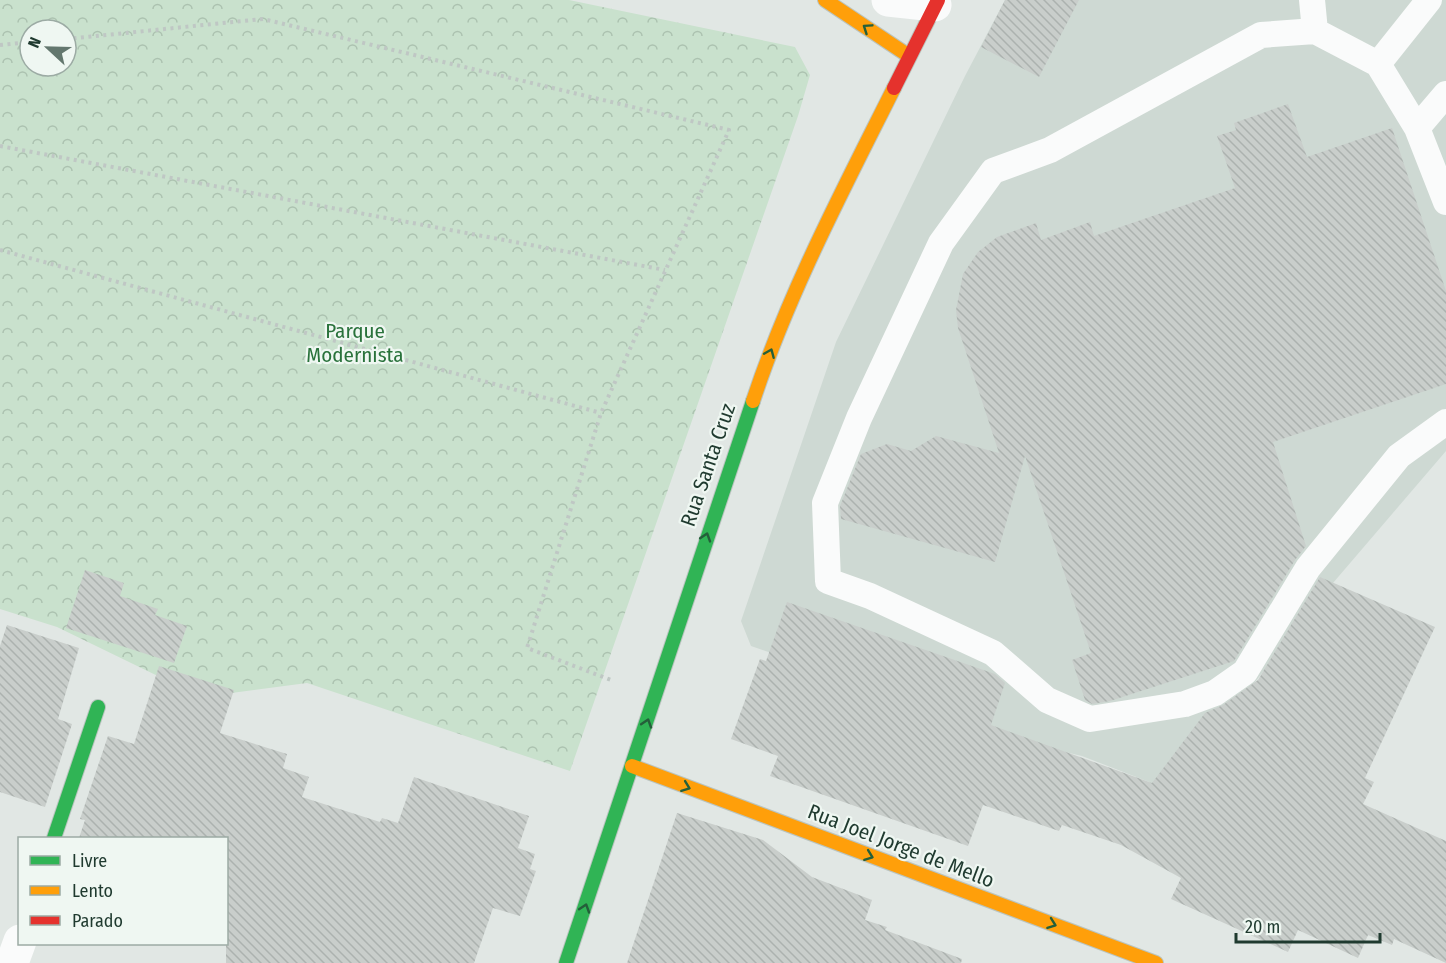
<svg xmlns="http://www.w3.org/2000/svg" width="1446" height="963" viewBox="0 0 1446 963" font-family="'Fira Sans Condensed',sans-serif">
<style>
.built{fill:#ced9d3}
.forest{fill:url(#forest-crowns);fill-rule:evenodd}
.building{fill:url(#building-back-hatch)}
.lines{fill:none;stroke-linecap:round;stroke-linejoin:round}
.fast-casing{stroke:#bac4bf;stroke-width:16}
.slow-casing{stroke:#bac4bf;stroke-width:16}
.jam-casing{stroke:#bac4bf;stroke-width:16}
.path{stroke:#bfc7c4;stroke-width:4;stroke-dasharray:3 4.5;stroke-linecap:butt}
.lane{stroke:#fafbfb;stroke-width:26}
.street{stroke:#fafbfb;stroke-width:33}
.fast{stroke:#30b455;stroke-width:14}
.slow{stroke:#ff9f0a;stroke-width:14}
.jam{stroke:#e5322d;stroke-width:14}
.oneway{stroke:#245f3a}
.labels{text-anchor:middle;dominant-baseline:central;stroke-width:4.5;stroke-linejoin:round;paint-order:stroke}
.park-label{font-size:21px;fill:#29723b;stroke:#eff7f2}
.street-label{font-size:21px;fill:#1f3a2f;stroke:#eff7f2}
</style>
<defs>
<pattern id="forest-crowns" width="20" height="18" patternUnits="userSpaceOnUse" patternTransform="scale(1.5)"><rect width="20" height="18" fill="#c9e1cd"/><path d="M2 6a3 3 0 1 1 6 0M12 15a3 3 0 1 1 6 0" fill="none" stroke="#acc2b0"/></pattern>
<pattern id="building-back-hatch" width="6" height="6" patternUnits="userSpaceOnUse" patternTransform="scale(1.5)"><rect width="6" height="6" fill="#c9cecb"/><path d="M-1 5l2 2M0 0l6 6M5-1l2 2" fill="none" stroke="#acb2af"/></pattern>
</defs>
<rect width="100%" height="100%" fill="#e1e7e4"/>
<path class="built" d="M1005 0H1446V451L1333 583 1170 790 1082 756 1027 743 751 646 741 621 836 342 965 76Z"/>
<path class="forest" d="M0 0H569L795 47 810 75 798 116 570 771 307 683 201 697 57 627 0 609ZM30 30H66V66H30Z"/>
<path class="building" d="M1005 0H1079L1039 77 981 47Z
M1288 104 1307 157 1392 128 1446 291V384L1273 442 1306 546 1295 560 1234 661 1110 701 1092 704 1085 700 1072 660 1091 653 1025 456 995 562 841 519 840 506 861 454 887 444 911 451 936 436 999 453 958 328 956 310 963 274 978 252 987 245 997 237 1036 223 1041 240 1090 222 1094 236 1235 188 1217 136 1236 130 1234 123Z
M85 570 124 583 120 596 158 609 155 615 187 626 174 663 66 628Z
M1320 577 1435 627 1365 778 1374 782 1363 804 1446 841V963L1394 939 1392 945 1368 935 1358 958 1298 930 1288 952 1171 899 1181 878 1121 845 1062 825 1059 831 983 805 968 846 770 776 778 756 731 739 760 659 766 661 787 602 995 674 1005 683 991 725 1152 783 1205 713 1223 705 1258 680Z
M7 625 79 648 58 719 72 724 45 807 0 792V646Z
M159 666 234 690 220 733 287 754 283 768 309 777 302 797 380 822 382 818 398 823 414 777 529 816 518 848 535 854 530 869 536 871 520 916 493 908 474 963H226V838H79L85 820 80 819 108 736 134 744Z
M677 813 763 840 812 877 872 900 865 920 887 927 885 930 962 959 961 963H627Z"/>
<g class="lines">
<defs>
<path id="fast" d="M54 838 98 707
M566 963 753 401"/>
<path id="slow" d="M825 0 909 56
M753 401C789 292 843 190 894 88
M632 766 1156 963"/>
<path id="jam" d="M894 88 938 0"/>
</defs>
<use href="#fast" class="fast-casing"/>
<use href="#slow" class="slow-casing"/>
<use href="#jam" class="jam-casing"/>
<path class="path" d="M66 39 263 19 729 130 601 413 527 648 611 680
M0 45 30 42
M0 146 665 270
M0 250 601 413"/>
<path class="lane" d="M1312 0 1315 31
M1429 0 1378 64 1417 128 1446 202
M1378 64 1315 31 1261 35 1050 150 993 171 941 243 859 418 825 503 828 581 870 596 993 653 1047 700 1090 719 1185 704 1215 693 1245 672 1308 568 1399 456 1446 422
M1417 128 1446 94"/>
<path class="street" d="M888 0 935 5
M12 963 20 941"/>
<use href="#fast" class="fast"/>
<use href="#slow" class="slow"/>
<use href="#jam" class="jam"/>
</g>
<defs><path id="oneway-chevron" d="M-2-3.5L2.5 0L-2 3.5" fill="none" stroke-width="1.6" stroke-linecap="round" stroke-linejoin="round" transform="scale(1.5)"/></defs>
<g class="oneway">
<use href="#oneway-chevron" transform="translate(867 28) rotate(-146)"/>
<use href="#oneway-chevron" transform="translate(770 353) rotate(-67)"/>
<use href="#oneway-chevron" transform="translate(706 537) rotate(-72)"/>
<use href="#oneway-chevron" transform="translate(647 723) rotate(-72)"/>
<use href="#oneway-chevron" transform="translate(686 787) rotate(21)"/>
<use href="#oneway-chevron" transform="translate(869 856) rotate(21)"/>
<use href="#oneway-chevron" transform="translate(585 908) rotate(-72)"/>
<use href="#oneway-chevron" transform="translate(1052 924) rotate(20)"/>
</g>
<g class="labels">
<g class="park-label">
<text x="355" y="331">Parque<tspan x="355" dy="24">Modernista</tspan></text>
</g>
<g class="street-label">
<text transform="translate(708 465) rotate(-71)">Rua Santa Cruz</text>
<text transform="translate(901 846) rotate(21)">Rua Joel Jorge de Mello</text>
</g>
</g>
<rect x="18" y="837" width="210" height="108" fill="#eff7f2" stroke="#9caba4" stroke-width="1.5"/>
<rect x="30" y="856" width="30" height="9" fill="#30b455" stroke="#9caba4" stroke-width="1.5"/>
<text x="72" y="867" font-size="18" fill="#1f3a2f">Livre</text>
<rect x="30" y="886" width="30" height="9" fill="#ff9f0a" stroke="#9caba4" stroke-width="1.5"/>
<text x="72" y="897" font-size="18" fill="#1f3a2f">Lento</text>
<rect x="30" y="916" width="30" height="9" fill="#e5322d" stroke="#9caba4" stroke-width="1.5"/>
<text x="72" y="927" font-size="18" fill="#1f3a2f">Parado</text>
<g transform="translate(48 48) rotate(292)"><circle r="28" fill="#eff7f2" stroke="#9caba4" stroke-width="1.5"/>
<path d="M0-4.5L10 22L0 15L-10 22Z" fill="#63776e"/>
<text y="-9" font-size="16" font-weight="bold" text-anchor="middle" fill="#1f3a2f">N</text>
</g>
<path d="M1236 933v9h144v-9" fill="none" stroke="#1f3a2f" stroke-width="3"/>
<text x="1245" y="933" font-size="18" fill="#1f3a2f" stroke="#eff7f2" stroke-width="4.5" paint-order="stroke">20 m</text>
</svg>
